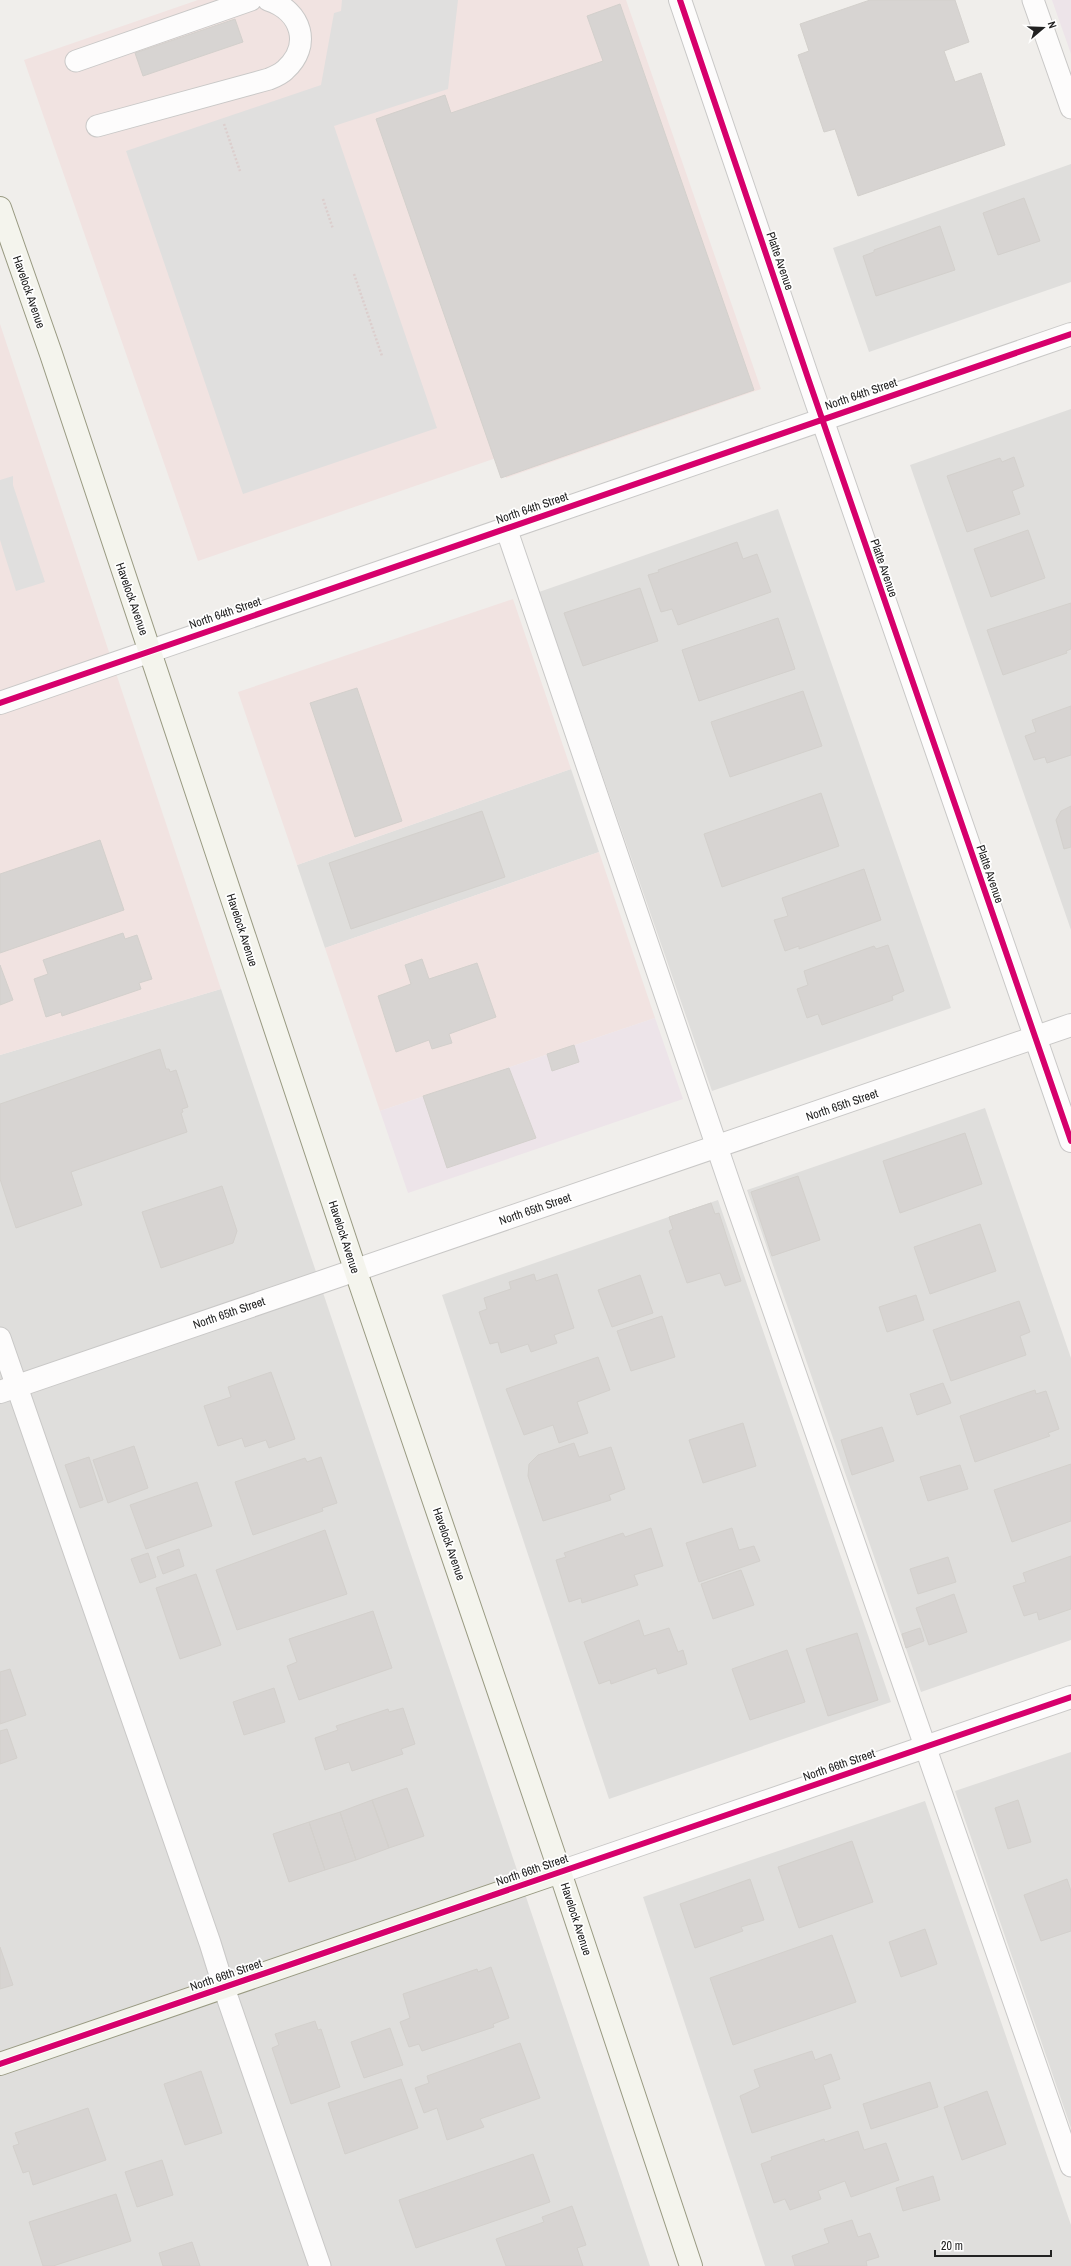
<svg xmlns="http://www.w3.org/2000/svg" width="1071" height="2266" viewBox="0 0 1071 2266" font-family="'Archivo Narrow',sans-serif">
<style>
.residential{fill:#dfdedc}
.commercial{fill:#f1e3e1}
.industrial{fill:#ede4e9}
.parking{fill:#e0dfde}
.building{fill:#d7d4d2;stroke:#d3d0cc}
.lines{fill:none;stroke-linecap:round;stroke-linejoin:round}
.lane-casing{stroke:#c9c8c7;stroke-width:23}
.street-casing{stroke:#c9c8c7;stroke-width:24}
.secondary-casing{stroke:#999a82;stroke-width:24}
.path{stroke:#dccecd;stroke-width:2.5;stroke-dasharray:2 2;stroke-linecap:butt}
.lane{stroke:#fdfcfc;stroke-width:21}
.street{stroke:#fdfcfc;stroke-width:22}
.secondary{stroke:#f4f4ed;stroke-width:22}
.cycleway-casing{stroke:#fff;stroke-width:8}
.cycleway{stroke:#d6006c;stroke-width:6}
.labels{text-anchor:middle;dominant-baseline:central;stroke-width:3.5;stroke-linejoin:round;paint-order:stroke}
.street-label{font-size:12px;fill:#222;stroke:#fff}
</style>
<rect width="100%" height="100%" fill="#f0eeeb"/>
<path class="residential" d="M1071 164V282L869 352 833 248Z
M1071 409V930L910 465Z
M778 509 951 1008 712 1091 539 592Z
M571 769 599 852 325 948 297 865Z
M221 989 650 2266H0V1055Z
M985 1108 1071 1358V1640L921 1692 747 1190Z
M718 1200 891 1702 609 1799 442 1295Z
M1071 1752V2128L955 1791Z
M925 1801 1071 2225V2266H765L643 1897Z"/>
<path class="commercial" d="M198 0H626L761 389 506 478 499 457 198 561 24 60Z
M0 324 221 989 0 1055Z
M513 599 571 769 297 865 238 692Z
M599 852 655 1018 380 1111 325 948Z"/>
<path class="industrial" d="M1052 0H1071V54Z
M655 1018 683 1099 408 1193 380 1111Z"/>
<path class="parking" d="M342 0H458L448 89 334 126 437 428 243 494 126 151 321 85 334 13 341 11Z
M13 476V485L45 582 16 591 0 540V480Z"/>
<path class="building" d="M870 0H955L969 42 944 51 955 82 981 73 1005 145 858 196 835 129 824 132 798 55 809 51 800 24Z
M620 4 754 390 501 478 376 119 445 95 451 113 603 61 587 16Z
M235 19 243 42 143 76 135 53Z
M1024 198 1040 241 998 255 983 213Z
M940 226 955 270 876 296 863 256 874 252V250Z
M1014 457 1024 486 1012 491 1020 514 967 532 947 476 1000 458 1002 462Z
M1028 530 1045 578 991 597 974 549Z
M737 542 743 559 757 554 771 592 678 625 672 609 661 612 648 575 659 572 658 570Z
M640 588 658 641 583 666 564 613Z
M1071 603V649L1066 651 1067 653 1003 675 987 630Z
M778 618 795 669 699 701 682 650Z
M357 688 402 821 355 837 310 703Z
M803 691 822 746 730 777 711 722Z
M1071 706V755L1047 763 1045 757 1034 760 1025 736 1036 732 1032 720Z
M821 793 839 846 722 887 704 834Z
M1071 806V847L1064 849 1056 820 1061 811Z
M482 811 505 877 351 929 329 863Z
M100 840 124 910 0 953V874Z
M864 869 881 920 799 949V946L785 951 774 920 788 916 782 898Z
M123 933 125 939 137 935 152 979 139 983 141 989 62 1016 61 1012 46 1017 34 979 48 974 43 960Z
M888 945 904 991 892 996 893 1000 822 1025 818 1014 807 1018 797 989 808 985 804 971 874 946 876 949Z
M422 959 429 979 477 963 496 1017 449 1034 452 1043 432 1049 429 1040 396 1052 378 996 411 984 405 965Z
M0 965 13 1000 0 1005Z
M574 1045 579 1062 552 1071 547 1054Z
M160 1049 166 1069H169L170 1072 176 1070 188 1107 182 1109 183 1112 181 1113 187 1132 71 1172 82 1205 16 1228 0 1179V1104Z
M509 1068 536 1138 447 1168 423 1096Z
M965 1133 982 1184 900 1213 883 1161Z
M798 1176 820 1240 772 1256 751 1192Z
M222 1186 237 1231 233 1243 161 1268 142 1212Z
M711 1203 715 1214 719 1213 741 1281 725 1286 720 1273 687 1283 669 1231 673 1229 669 1217Z
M980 1224 996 1271 930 1294 914 1247Z
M534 1274 536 1281 557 1274 574 1328 554 1335 557 1343 531 1352 528 1344 501 1353 498 1342 490 1344 479 1312 487 1309 484 1298 511 1289 509 1282Z
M640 1275 653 1313 612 1327 598 1290Z
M916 1295 924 1320 887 1332 879 1307Z
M1019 1301 1030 1332 1020 1336 1026 1355 951 1381 933 1330Z
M662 1316 675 1357 631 1371 617 1331Z
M598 1357 610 1390 577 1402 588 1433 559 1443 553 1425 524 1435 506 1389Z
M271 1372 295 1439 269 1448 266 1440 245 1447 242 1438 218 1446 204 1406 231 1397 228 1387Z
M943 1383 951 1403 917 1415 910 1394Z
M1035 1390 1036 1394 1046 1391 1059 1429 1048 1433 1050 1436 975 1462 960 1416Z
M743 1423 756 1466 703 1483 689 1440Z
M882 1427 894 1461 852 1475 841 1440Z
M574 1443 579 1457 611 1447 625 1489 609 1495 611 1500 543 1521 528 1476 529 1464 538 1455Z
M134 1446 148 1488 108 1503 93 1460Z
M89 1457 103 1500 80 1508 65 1465Z
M321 1457 337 1503 322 1508 323 1511 253 1535 235 1482 305 1458 307 1462Z
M1071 1464V1521L1012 1542 994 1490Z
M960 1465 968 1489 928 1501 920 1477Z
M197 1482 212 1526 146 1549 130 1505Z
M651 1528 663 1566 634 1575 638 1585 582 1603 581 1598 569 1602 556 1560 566 1557 564 1553 623 1533 625 1537Z
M732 1528 739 1550 754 1546 760 1561 699 1582 686 1543Z
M325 1530 347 1594 237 1630 216 1570Z
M179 1549 184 1566 163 1574 157 1557Z
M148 1553 156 1577 140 1583 131 1559Z
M1071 1556V1609L1039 1620 1037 1612 1024 1616 1013 1586 1026 1582 1023 1573Z
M948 1557 956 1582 918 1594 910 1569Z
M741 1570 754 1605 713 1619 701 1584Z
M196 1574 221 1645 180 1659 156 1588Z
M954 1594 967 1632 929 1645 916 1608Z
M373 1611 392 1668 299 1700 287 1666 297 1662 289 1639Z
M639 1620 644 1636 669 1628 678 1652 683 1650 687 1664 658 1674 656 1668 611 1684 610 1680 599 1684 584 1642Z
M920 1628 924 1641 906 1648 902 1634Z
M857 1633 878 1700 828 1716 806 1649Z
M787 1650 805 1702 750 1720 732 1669Z
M10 1669 26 1715 0 1724V1672Z
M274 1688 285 1722 244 1735 233 1702Z
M403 1708 415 1744 401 1749 403 1754 352 1771 349 1762 325 1770 315 1738 338 1730 336 1726 388 1709 389 1712Z
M7 1729 17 1758 0 1764V1731Z
M407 1788 424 1836 389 1848 372 1800Z
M372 1800 389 1848 356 1860 340 1812Z
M1018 1800 1031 1842 1008 1849 995 1808Z
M340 1812 356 1860 325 1870 309 1822Z
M309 1822 325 1870 289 1882 273 1834Z
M852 1841 873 1902 799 1928 778 1867Z
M750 1879 764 1920 741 1927 743 1931 695 1948 680 1904Z
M1067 1879 1071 1891V1931L1041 1941 1024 1895Z
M925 1929 937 1964 901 1977 889 1942Z
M832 1935 856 2002 733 2045 710 1978Z
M0 1947 13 1985 0 1989Z
M491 1967 509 2018 493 2024 494 2027 422 2051 419 2044 409 2047 400 2022 410 2018 403 1994 477 1969 478 1972Z
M315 2021 318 2030 321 2029 340 2087 291 2104 272 2048 279 2045 275 2034Z
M390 2028 403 2065 364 2078 351 2042Z
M520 2043 540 2098 480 2119 484 2127 447 2140 437 2108 424 2113 415 2088 429 2083 427 2076Z
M812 2051 815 2060 831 2054 840 2079 823 2085 831 2108 752 2133 740 2096 760 2087 754 2070Z
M201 2071 222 2133 185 2145 164 2084Z
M401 2079 418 2128 345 2154 328 2103Z
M930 2082 938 2107 871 2129 863 2104Z
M987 2091 1006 2144 962 2160 944 2107Z
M88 2108 106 2160 33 2185 29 2171 23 2173 13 2146 19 2144 15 2133Z
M858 2131 864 2150 886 2143 899 2180 851 2197 845 2181 818 2191 821 2199 790 2210 785 2199 774 2203 761 2164 772 2160 771 2157 824 2139 825 2142Z
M533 2154 550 2202 416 2248 399 2200Z
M162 2160 173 2195 137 2207 125 2172Z
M933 2176 940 2200 903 2211 896 2188Z
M116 2194 131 2241 53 2266H43L29 2222Z
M572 2206 586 2245 577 2248 583 2266H506L496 2239 544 2222 542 2217Z
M852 2220 858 2237 870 2233 879 2257 866 2261 867 2266H795L792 2256 829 2243 824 2229Z
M192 2242 200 2266H163L159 2253Z"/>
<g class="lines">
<defs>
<path id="lane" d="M1033 0 1071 108
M76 61 251 0
M97 126 269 79C274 77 281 74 285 70 312 46 302 11 268 0
M506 528 732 1191 1071 2166
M0 1338 210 1943 224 1988 320 2266"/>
<path id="street" d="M680 0 809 381 1071 1141
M0 703 1071 334
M0 1392 1071 1025
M560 1872 1071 1697"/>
<path id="secondary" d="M0 208 51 354 355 1269 560 1872 691 2266
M0 2064 560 1872"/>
</defs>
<use href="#lane" class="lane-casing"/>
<use href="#street" class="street-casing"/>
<use href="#secondary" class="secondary-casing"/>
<path class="path" d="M224 124 240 171
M323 199 333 229
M354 274 382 356"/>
<use href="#lane" class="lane"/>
<use href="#street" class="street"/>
<use href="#secondary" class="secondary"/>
<defs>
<path id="cycleway" d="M680 0 809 381 1071 1141
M0 703 1071 334
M0 2064 1071 1697"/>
</defs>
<use href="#cycleway" class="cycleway-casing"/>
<use href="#cycleway" class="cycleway"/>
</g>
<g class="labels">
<g class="street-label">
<text transform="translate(780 261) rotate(71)">Platte Avenue</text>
<text transform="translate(29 292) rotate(71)">Havelock Avenue</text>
<text transform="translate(861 394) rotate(-19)">North 64th Street</text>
<text transform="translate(532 508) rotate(-19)">North 64th Street</text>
<text transform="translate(884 568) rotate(71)">Platte Avenue</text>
<text transform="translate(132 599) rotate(71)">Havelock Avenue</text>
<text transform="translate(225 613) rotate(-19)">North 64th Street</text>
<text transform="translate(990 874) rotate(71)">Platte Avenue</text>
<text transform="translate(242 930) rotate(72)">Havelock Avenue</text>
<text transform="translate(842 1105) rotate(-19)">North 65th Street</text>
<text transform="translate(535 1209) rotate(-19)">North 65th Street</text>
<text transform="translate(344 1237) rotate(72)">Havelock Avenue</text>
<text transform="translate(229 1313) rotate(-19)">North 65th Street</text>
<text transform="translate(449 1544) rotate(71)">Havelock Avenue</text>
<text transform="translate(839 1765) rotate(-19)">North 66th Street</text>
<text transform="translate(532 1870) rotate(-19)">North 66th Street</text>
<text transform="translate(576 1919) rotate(72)">Havelock Avenue</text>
<text transform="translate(226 1975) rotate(-19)">North 66th Street</text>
</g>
</g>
<g transform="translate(1043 28) rotate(71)" stroke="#ffffff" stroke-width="3" paint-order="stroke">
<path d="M0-3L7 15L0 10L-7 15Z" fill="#222222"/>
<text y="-6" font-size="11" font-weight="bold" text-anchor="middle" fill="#222222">N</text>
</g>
<path d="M935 2250v6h116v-6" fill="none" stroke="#222222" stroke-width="2"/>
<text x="941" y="2250" font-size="12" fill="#222222" stroke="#ffffff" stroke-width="3" paint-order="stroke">20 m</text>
</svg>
